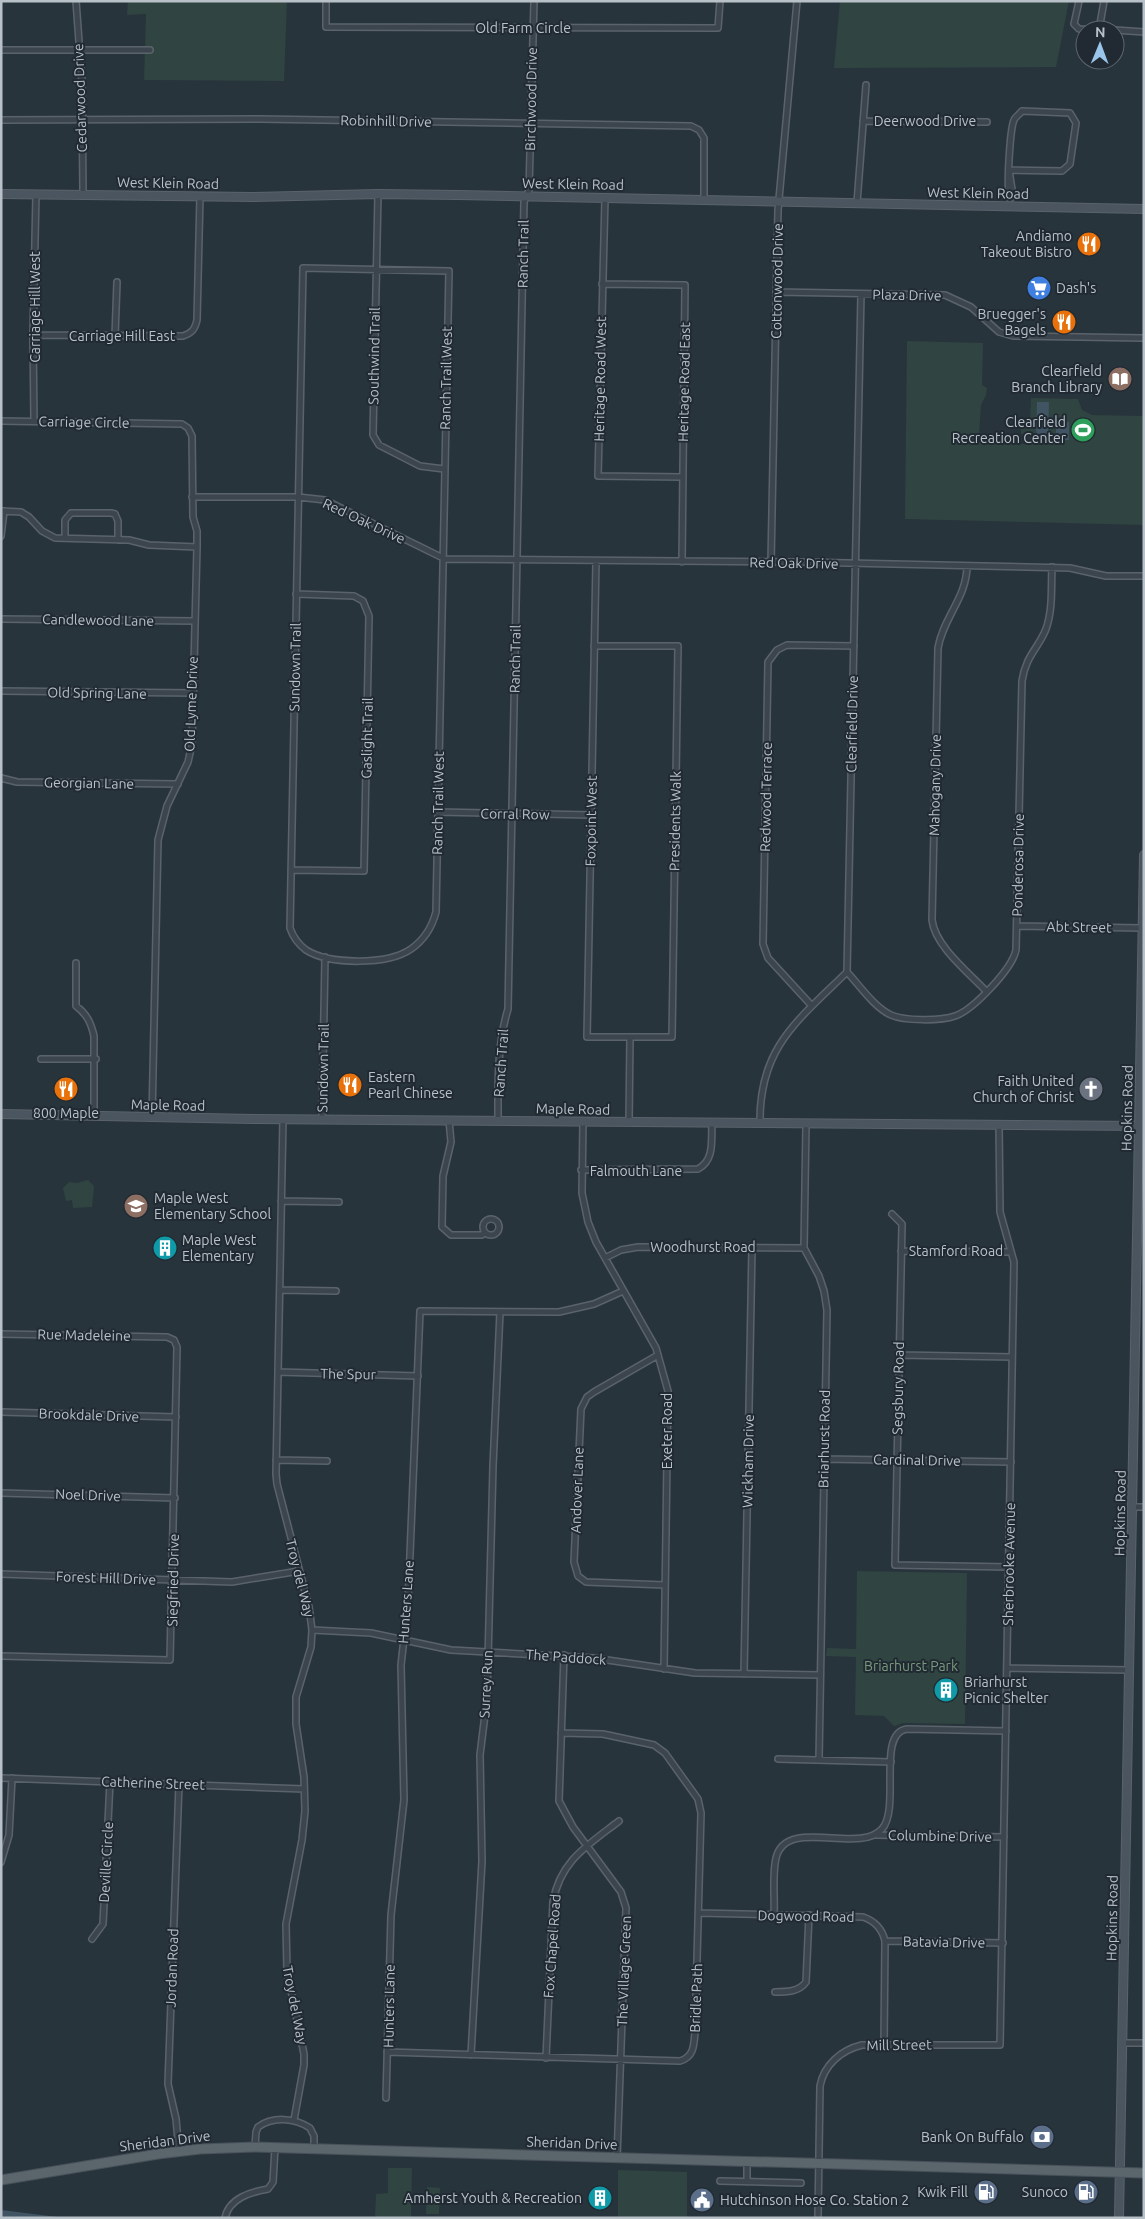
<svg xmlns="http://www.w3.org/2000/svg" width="1145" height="2219" viewBox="0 0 1145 2219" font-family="Ubuntu,sans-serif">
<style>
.green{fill:#304441}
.water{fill:#405463}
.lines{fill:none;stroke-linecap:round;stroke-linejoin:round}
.river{stroke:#405463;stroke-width:9}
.street-casing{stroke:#5a636b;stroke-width:8}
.secondary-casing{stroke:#5a636b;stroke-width:10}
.primary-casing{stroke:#485159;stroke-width:11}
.street{stroke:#3c454d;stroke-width:5}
.secondary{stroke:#4a555f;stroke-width:8}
.primary{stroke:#5a656c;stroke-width:9}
.labels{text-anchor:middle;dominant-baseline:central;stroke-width:4;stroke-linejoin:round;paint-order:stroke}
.street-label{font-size:14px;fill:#b8c0c8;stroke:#212a32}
.poi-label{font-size:14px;fill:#b8c0c8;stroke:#212a32;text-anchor:end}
.park-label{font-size:14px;fill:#799a7c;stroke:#212a32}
</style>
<rect width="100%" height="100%" fill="#28343c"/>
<path class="green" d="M128 1H287L284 81 144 80 146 14 127 15Z
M840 1H1069L1056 67 834 68Z
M907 341 983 343 982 385 987 388 986 395 981 405 979 435 996 436V444H1030V435L1021 434V425H1030L1031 398 1078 399 1082 410 1092 415 1142 416 1144 420 1143 525 905 519Z
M88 1180 94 1186 92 1207 73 1208 72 1200 66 1201 63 1188 69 1182 77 1183Z
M857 1571 967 1573 965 1724 903 1723 894 1726 884 1716 855 1715 856 1657 826 1656 827 1648 856 1649Z
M388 2168H412L411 2218H375L376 2194 388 2193Z
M618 2170 687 2172V2218H618Z
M427 2187 440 2188 439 2214H426Z"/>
<path class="water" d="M1037 402H1049L1048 440H1036Z
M1056 422H1069V440H1056Z
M1 2210 66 2218H24L1 2215Z"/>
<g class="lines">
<path class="river" d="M1 2217 9 2218"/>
<defs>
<path id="street" d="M76 1 82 82 83 194
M326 1V27L718 28 720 1
M1079 1 1074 24 1079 29 1107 30
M1099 30 1104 1
M1115 30 1144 32
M1 50H150
M1 120 260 119 691 126 699 130 704 138V199
M863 121 987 122
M1009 170 1062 171 1070 164 1076 123 1070 113 1022 111C1020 114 1015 117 1014 120 1010 129 1006 192 1010 199L1013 196 1009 170
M378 194 373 435 379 445 420 466 444 469
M605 198 598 476 682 477
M857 203 866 85
M303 268 449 271 436 912C432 927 424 940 411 949 388 965 330 965 306 950 298 944 293 937 290 928Z
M602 284 685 285 682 562
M776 292 945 295 971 307 999 332 1013 336 1144 338
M33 335 183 336C192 333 195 329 197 320L200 196
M115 336 117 282
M1 421 182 424 188 428 192 436 193 517 197 531V547L192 744 188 762 167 806 158 840 152 1118
M34 421 33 335 36 194
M192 497H298L325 500 443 558
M1 511 21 512 29 517 42 531 55 538 129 540 149 545 197 547
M1 536 4 511
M65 538V520L71 513H111L115 514 118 521V540
M443 559 802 562 1070 568 1106 576H1144
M771 562 778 210 797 1
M967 566C967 597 943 618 938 648L932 920C935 946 968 972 986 991
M1 619 194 621
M594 646H678L672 1037H587L596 561
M1 691 193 693
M1 778 17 782 178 784
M438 812 591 815
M291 870 364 871 369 616 363 601 354 596 296 594
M1017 926 1142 928
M76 963V1006C87 1014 91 1023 94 1036V1116
M847 972C860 986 874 1007 891 1015 904 1021 941 1021 955 1016 973 1010 1012 969 1016 950L1022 681C1026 655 1038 649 1046 629 1053 609 1051 588 1052 567
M812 1006 768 958 763 944 768 662 777 650 787 645 854 646
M41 1059H96
M283 1119 276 1474 277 1484 309 1607 312 1630 311 1647 296 1697V1724L304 1777 305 1811 302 1840 286 1924 287 1971 304 2054V2065L294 2120
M322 1119 325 957
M449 1120 451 1142 443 1176 442 1227 451 1235H482L485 1232
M498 1121C498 1083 497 1045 508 1009L524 202 529 190 534 1
M583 1122 582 1193 588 1222 596 1242 656 1348 668 1391 664 1669
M629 1122 630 1037
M760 1123C759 1048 797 1021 847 972L861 294
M806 1124 804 1248 819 1276 824 1291 827 1310 819 1760
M581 1170 698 1169C715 1160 711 1140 712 1123
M281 1201 339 1202
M892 1214 902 1224 895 1565 1009 1567
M483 1227a8 8 0 1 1 16 0a8 8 0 1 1-16 0Z
M901 1251 1011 1252
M605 1258 621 1250 638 1247 804 1248
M280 1290 336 1291
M1 1334 167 1337 174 1340 177 1347 170 1660 1 1656
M658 1355 594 1392 587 1397 581 1409 574 1562 578 1576 586 1582 665 1585
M899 1355 1012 1357
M278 1372 418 1376
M1 1412 176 1417
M824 1459 1011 1462
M276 1460 327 1461
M1 1493 175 1498
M1132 1507H1144
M1 1574 232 1582 299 1571
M312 1630 371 1633 451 1650 594 1658 695 1673 820 1675
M564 1655 559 1801 573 1827 621 1892 626 1908 617 2158
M1008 1668 1130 1670
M744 1674 752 1248
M778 1759 891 1762
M1 1778 304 1789
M876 1835 1004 1837
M1 1862 9 1835 12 1778
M699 1913 863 1917C875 1921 882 1928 885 1941L884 2045
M774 1915C775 1897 772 1875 776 1858 786 1816 859 1855 882 1829 901 1808 876 1733 907 1729L1006 1731
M92 1939 103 1924 110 1782
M885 1941 1003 1943
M775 1992C786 1992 799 1992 806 1982L809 1915
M1122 2043H1144
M387 2052 680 2061C694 2057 694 2045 695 2032L701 1813 698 1799 665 1753 654 1745 603 1734 561 1733
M471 2055 482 1861 480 1755 487 1698 493 1466 500 1312
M546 2058 553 1902C560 1861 588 1845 619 1821
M386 2098 391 1915 404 1800 401 1665 408 1603 420 1311 559 1312 594 1304 623 1291
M255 2147 256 2132 258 2127C273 2116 295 2118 310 2128L314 2136V2149
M179 2151 176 2119 168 2084 179 1784
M720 2181 801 2183
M747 2182V2162
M225 2218C229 2198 251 2192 268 2189L273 2182 275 2148
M818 2218 820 2086C824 2065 841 2050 862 2045H1000L1014 1262 1000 1212 999 1125"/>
<path id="secondary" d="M1 194 253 197 378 194 458 195 1144 209
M1 1114 253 1119 1142 1126
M1119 2218 1144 855"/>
<path id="primary" d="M1 2180 158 2154 200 2149 255 2147 1144 2173"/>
</defs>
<use href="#street" class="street-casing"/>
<use href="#secondary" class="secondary-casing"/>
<use href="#primary" class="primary-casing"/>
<use href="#street" class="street"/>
<use href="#secondary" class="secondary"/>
<use href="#primary" class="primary"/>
</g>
<defs>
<symbol id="restaurant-disc" viewBox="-11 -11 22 22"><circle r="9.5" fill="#e8710a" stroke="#212a32"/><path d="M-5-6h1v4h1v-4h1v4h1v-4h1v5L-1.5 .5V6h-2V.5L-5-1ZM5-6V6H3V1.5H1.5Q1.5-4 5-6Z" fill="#fff"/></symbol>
<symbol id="supermarket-disc" viewBox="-11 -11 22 22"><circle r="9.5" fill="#3f7fe0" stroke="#212a32"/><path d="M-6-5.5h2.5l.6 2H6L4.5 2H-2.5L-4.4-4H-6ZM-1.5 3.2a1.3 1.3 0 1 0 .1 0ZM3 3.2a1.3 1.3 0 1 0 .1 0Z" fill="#fff"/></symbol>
<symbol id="library-disc" viewBox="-11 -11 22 22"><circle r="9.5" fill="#8d6e63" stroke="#212a32"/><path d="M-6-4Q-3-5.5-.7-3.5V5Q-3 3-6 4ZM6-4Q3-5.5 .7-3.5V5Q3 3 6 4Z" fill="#fff"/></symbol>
<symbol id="stadium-disc" viewBox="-11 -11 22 22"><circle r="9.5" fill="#2e9e5b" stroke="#212a32"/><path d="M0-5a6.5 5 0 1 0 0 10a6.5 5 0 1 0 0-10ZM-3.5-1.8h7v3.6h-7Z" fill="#fff"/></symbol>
<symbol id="church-disc" viewBox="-11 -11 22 22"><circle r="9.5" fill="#6b7280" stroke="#212a32"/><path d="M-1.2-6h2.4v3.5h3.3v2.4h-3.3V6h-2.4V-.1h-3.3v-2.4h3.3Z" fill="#fff"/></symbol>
<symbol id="school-disc" viewBox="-11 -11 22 22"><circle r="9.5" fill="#8d6e63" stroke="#212a32"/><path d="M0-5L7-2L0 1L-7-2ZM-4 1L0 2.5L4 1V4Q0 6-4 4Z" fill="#fff"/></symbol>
<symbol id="building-disc" viewBox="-11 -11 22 22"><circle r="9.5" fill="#0f9aa8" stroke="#212a32"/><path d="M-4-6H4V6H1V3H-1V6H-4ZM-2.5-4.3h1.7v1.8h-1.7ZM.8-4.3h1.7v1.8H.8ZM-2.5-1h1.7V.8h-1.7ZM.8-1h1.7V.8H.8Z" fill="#fff"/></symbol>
<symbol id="bank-disc" viewBox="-11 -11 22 22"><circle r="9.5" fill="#5c6f8a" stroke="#212a32"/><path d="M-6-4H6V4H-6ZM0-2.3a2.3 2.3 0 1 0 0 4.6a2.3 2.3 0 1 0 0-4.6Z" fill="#fff"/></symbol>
<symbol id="fuel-disc" viewBox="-11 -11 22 22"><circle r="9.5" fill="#5c6f8a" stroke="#212a32"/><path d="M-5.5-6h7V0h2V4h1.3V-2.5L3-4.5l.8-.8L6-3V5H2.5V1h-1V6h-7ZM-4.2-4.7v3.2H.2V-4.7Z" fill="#fff"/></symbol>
<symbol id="civic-disc" viewBox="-11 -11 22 22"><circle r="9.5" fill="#5c6f8a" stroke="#212a32"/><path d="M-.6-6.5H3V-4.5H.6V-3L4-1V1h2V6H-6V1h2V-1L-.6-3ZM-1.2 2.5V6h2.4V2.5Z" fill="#fff"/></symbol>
</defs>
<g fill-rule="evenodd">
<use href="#restaurant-disc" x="1075" y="230" width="28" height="28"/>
<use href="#supermarket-disc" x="1025" y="274" width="28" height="28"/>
<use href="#restaurant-disc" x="1050" y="308" width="28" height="28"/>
<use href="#library-disc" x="1106" y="365" width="28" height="28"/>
<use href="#stadium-disc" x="1069" y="416" width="28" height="28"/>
<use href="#restaurant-disc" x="336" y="1071" width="28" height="28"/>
<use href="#restaurant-disc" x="52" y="1075" width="28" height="28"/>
<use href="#church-disc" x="1077" y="1075" width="28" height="28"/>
<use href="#school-disc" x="122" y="1192" width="28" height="28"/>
<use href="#building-disc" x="151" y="1234" width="28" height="28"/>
<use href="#building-disc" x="932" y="1676" width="28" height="28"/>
<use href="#bank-disc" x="1028" y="2123" width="28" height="28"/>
<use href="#fuel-disc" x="972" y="2178" width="28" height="28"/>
<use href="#fuel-disc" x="1072" y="2178" width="28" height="28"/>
<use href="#building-disc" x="586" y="2184" width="28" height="28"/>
<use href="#civic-disc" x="688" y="2186" width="28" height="28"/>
</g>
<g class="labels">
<g class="street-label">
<text x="523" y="28">Old Farm Circle</text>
<text transform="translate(80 98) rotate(-92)">Cedarwood Drive</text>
<text transform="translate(531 99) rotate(-89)">Birchwood Drive</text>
<text transform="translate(386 121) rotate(1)">Robinhill Drive</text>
<text x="925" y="121">Deerwood Drive</text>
<text transform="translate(168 183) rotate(1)">West Klein Road</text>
<text transform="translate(573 184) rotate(1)">West Klein Road</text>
<text transform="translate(978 193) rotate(1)">West Klein Road</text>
<text transform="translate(523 254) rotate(-89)">Ranch Trail</text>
<text transform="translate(777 281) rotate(-89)">Cottonwood Drive</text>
<text transform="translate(907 295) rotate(1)">Plaza Drive</text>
<text transform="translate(35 307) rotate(-90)">Carriage Hill West</text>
<text x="122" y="336">Carriage Hill East</text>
<text transform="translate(374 356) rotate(-89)">Southwind Trail</text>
<text transform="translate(446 378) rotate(-89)">Ranch Trail West</text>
<text transform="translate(600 379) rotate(-89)">Heritage Road West</text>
<text transform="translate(684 382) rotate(-89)">Heritage Road East</text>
<text transform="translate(84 422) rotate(1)">Carriage Circle</text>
<text transform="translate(364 521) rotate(25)">Red Oak Drive</text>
<text transform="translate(794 563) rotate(1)">Red Oak Drive</text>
<text transform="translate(98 620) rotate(1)">Candlewood Lane</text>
<text transform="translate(515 659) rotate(-89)">Ranch Trail</text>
<text transform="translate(295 667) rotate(-89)">Sundown Trail</text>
<text transform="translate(97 693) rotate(1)">Old Spring Lane</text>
<text transform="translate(191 704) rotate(-88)">Old Lyme Drive</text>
<text transform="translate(852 724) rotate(-89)">Clearfield Drive</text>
<text transform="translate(367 738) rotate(-89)">Gaslight Trail</text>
<text transform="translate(89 783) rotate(1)">Georgian Lane</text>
<text transform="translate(935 785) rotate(-89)">Mahogany Drive</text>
<text transform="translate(766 797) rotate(-89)">Redwood Terrace</text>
<text transform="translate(438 803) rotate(-89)">Ranch Trail West</text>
<text transform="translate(515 814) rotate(1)">Corral Row</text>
<text transform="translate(591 821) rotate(-89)">Foxpoint West</text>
<text transform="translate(675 821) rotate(-89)">Presidents Walk</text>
<text transform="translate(1018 865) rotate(-89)">Ponderosa Drive</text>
<text transform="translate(1079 927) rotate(1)">Abt Street</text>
<text transform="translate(501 1063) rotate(-86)">Ranch Trail</text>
<text transform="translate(323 1068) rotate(-89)">Sundown Trail</text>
<text transform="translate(168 1105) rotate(1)">Maple Road</text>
<text transform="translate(1127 1108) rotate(-89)">Hopkins Road</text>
<text transform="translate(573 1109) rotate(1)">Maple Road</text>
<text x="636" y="1171">Falmouth Lane</text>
<text x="703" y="1247">Woodhurst Road</text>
<text x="956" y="1251">Stamford Road</text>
<text transform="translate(84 1335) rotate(1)">Rue Madeleine</text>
<text transform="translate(348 1374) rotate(1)">The Spur</text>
<text transform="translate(898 1388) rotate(-89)">Segsbury Road</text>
<text transform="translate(89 1415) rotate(2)">Brookdale Drive</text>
<text transform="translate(667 1431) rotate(-90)">Exeter Road</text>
<text transform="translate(824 1439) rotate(-89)">Briarhurst Road</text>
<text transform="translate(917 1460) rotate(1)">Cardinal Drive</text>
<text transform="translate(748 1461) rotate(-89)">Wickham Drive</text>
<text transform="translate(577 1490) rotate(-88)">Andover Lane</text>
<text transform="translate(88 1495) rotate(2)">Noel Drive</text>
<text transform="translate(1120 1513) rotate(-89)">Hopkins Road</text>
<text transform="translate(1009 1564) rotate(-89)">Sherbrooke Avenue</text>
<text transform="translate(106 1578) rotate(2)">Forest Hill Drive</text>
<text transform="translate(300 1578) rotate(76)">Troy del Way</text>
<text transform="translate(173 1580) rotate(-89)">Siegfried Drive</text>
<text transform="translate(406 1602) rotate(-86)">Hunters Lane</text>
<text transform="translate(566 1657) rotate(4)">The Paddock</text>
<text transform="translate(486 1684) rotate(-87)">Surrey Run</text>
<text transform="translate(153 1783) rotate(2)">Catherine Street</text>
<text transform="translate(940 1836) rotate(1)">Columbine Drive</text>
<text transform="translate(106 1862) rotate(-87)">Deville Circle</text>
<text transform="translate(806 1916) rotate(1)">Dogwood Road</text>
<text transform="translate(1112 1918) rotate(-89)">Hopkins Road</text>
<text transform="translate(944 1942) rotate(1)">Batavia Drive</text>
<text transform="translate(552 1946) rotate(-86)">Fox Chapel Road</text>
<text transform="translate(172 1968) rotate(-88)">Jordan Road</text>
<text transform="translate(624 1971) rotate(-88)">The Village Green</text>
<text transform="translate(696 1998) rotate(-88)">Bridle Path</text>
<text transform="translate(295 2005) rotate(79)">Troy del Way</text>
<text transform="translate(389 2006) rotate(-89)">Hunters Lane</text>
<text transform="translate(899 2045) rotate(-1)">Mill Street</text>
<text transform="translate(165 2141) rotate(-7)">Sheridan Drive</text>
<text transform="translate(572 2143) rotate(2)">Sheridan Drive</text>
</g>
<g class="poi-label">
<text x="1072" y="236">Andiamo<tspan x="1072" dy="16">Takeout Bistro</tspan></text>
<text x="1056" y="288" text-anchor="start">Dash's</text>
<text x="1046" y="314">Bruegger's<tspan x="1046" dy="16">Bagels</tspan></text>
<text x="1102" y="371">Clearfield<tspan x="1102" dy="16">Branch Library</tspan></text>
<text x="1066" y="422">Clearfield<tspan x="1066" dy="16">Recreation Center</tspan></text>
<text x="368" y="1077" text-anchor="start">Eastern<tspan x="368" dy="16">Pearl Chinese</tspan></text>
<text x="1074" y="1081">Faith United<tspan x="1074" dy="16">Church of Christ</tspan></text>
<text x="66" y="1113" text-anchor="middle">800 Maple</text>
<text x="154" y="1198" text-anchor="start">Maple West<tspan x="154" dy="16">Elementary School</tspan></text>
<text x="182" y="1240" text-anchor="start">Maple West<tspan x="182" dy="16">Elementary</tspan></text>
<text x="964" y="1682" text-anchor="start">Briarhurst<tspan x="964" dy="16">Picnic Shelter</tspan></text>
<text x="1024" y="2137">Bank On Buffalo</text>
<text x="968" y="2192">Kwik Fill</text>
<text x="1068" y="2192">Sunoco</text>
<text x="582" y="2198">Amherst Youth &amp; Recreation</text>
<text x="720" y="2200" text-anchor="start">Hutchinson Hose Co. Station 2</text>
</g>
<g class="park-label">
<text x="911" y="1666">Briarhurst Park</text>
</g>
</g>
<rect width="1145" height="2219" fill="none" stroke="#b8c0c8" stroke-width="5"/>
<g transform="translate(1100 45) rotate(1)"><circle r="24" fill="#212a32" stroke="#5d666e"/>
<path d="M0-4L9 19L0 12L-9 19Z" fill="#99c5eb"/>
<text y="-8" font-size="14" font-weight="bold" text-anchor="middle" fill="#b8c0c8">N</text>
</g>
</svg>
